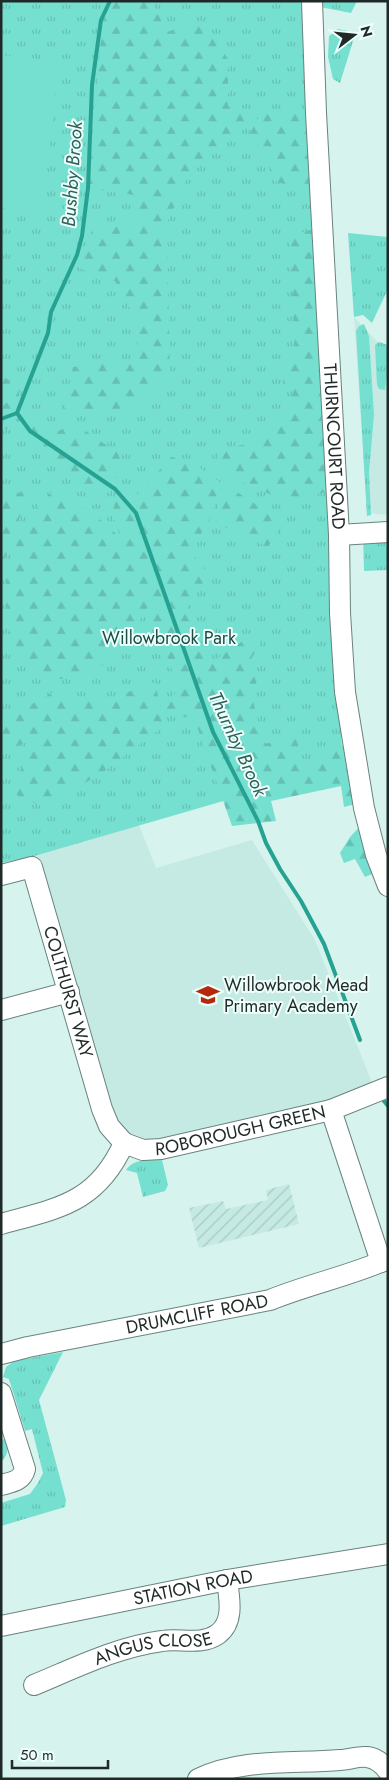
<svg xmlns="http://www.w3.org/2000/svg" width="389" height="1780" viewBox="0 0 389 1780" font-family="Jost,sans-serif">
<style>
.built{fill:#c5eae3}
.industrial{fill:url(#industrial-furrows)}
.grass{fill:url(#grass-tufts)}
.forest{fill:url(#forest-firs)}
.garden{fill:#75dfd0}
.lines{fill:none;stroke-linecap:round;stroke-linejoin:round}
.stream{stroke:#26a293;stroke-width:4}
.minor-casing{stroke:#69837e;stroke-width:22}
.minor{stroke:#fff;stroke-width:20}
.labels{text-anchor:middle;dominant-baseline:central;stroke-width:4;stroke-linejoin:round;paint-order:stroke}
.street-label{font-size:18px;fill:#1f2a28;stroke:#edfefb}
.park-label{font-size:18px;fill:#1a4c45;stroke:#edfefb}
.poi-label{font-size:18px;fill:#1f2a28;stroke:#edfefb;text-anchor:start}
.water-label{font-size:19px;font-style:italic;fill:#2e5f58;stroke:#edfefb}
</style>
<defs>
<pattern id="industrial-furrows" width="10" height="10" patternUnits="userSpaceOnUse" patternTransform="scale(1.25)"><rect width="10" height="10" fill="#c5eae3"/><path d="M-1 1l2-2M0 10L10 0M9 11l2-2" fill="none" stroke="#a9c9c3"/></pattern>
<pattern id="grass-tufts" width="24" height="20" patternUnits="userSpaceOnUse" patternTransform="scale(1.25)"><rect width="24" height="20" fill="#75dfd0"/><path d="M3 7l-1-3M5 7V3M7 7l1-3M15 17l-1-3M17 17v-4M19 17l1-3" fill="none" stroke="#65c0b3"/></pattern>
<pattern id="forest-firs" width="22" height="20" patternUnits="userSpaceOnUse" patternTransform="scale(1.25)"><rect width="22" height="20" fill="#75dfd0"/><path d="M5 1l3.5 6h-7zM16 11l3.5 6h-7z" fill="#65c0b3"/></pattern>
</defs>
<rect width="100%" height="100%" fill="#d7f3ee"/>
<path class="built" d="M354 317 388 353V515L367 513Z
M139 825 156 868 252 840 315 940 373 1085 321 1107 147 1147 131 1139 120 1127 113 1113 37 855Z"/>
<path class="industrial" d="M289 1184 299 1224 199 1248 189 1208 223 1201 226 1209 268 1200 266 1190Z"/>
<path class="grass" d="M1 1H305L321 383 343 766 31 857 1 863Z
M315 1H357L351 13 315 6Z
M338 29 348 31 354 38 340 83 333 79 328 57 329 36Z
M348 233 388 237V289L372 323 363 315 354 317Z
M364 324 369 336 374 415 369 472 371 515 367 516 356 331 359 326Z
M379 342 388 345V368L385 390 379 389 377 385 375 345Z
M388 532V570L364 571 363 533Z
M162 1160 168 1185 165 1191 143 1197 137 1173 126 1170C134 1158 148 1160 162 1160Z
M63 1352 39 1400 66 1500 65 1507 1 1526V1503L30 1494 38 1483 43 1473 32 1429 25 1431 9 1379 3 1377 6 1367 14 1361Z
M4 1439C11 1448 7 1454 1 1463V1440Z"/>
<path class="forest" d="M116 1H152L167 32 201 21 228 59V106L257 118 189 174 167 223 170 375 123 414 64 410 73 367 138 358V322L115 281 79 268 93 227 135 226 134 195 88 188 103 15Z
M263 110 296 112 317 136 316 183 295 188 272 180 267 157 249 134Z
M318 228 334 490 298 499 272 495 218 472 219 449 243 445 289 417 293 391 283 383 284 365 295 349 289 236Z
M1 376 21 386 10 427 26 410 51 435 74 423 118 453 125 471 94 493 60 471 9 429 1 428V408L8 401 1 399Z
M171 457 188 459 222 484 208 524 189 550 209 574 193 599 186 603 209 664 253 634 261 643 248 664 257 678 253 701 264 744 296 737 303 761 327 755 352 740 363 802 344 807 341 786 271 801 276 821 232 826 194 718 168 715 166 704 184 683 178 686 148 607 135 628 104 664 76 679H51L10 652 6 588 12 551 25 521 54 489 91 512 121 538 112 514 118 492 129 504Z
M232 489 284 522 268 547 216 523 218 501Z
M29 492 1 567V494Z
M155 682 164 726 102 773 43 807 13 793 33 740 1 752V721L61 688 71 704 112 698Z
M367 819 382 870 365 877 355 859 344 863 340 853 350 837Z"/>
<path class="garden" d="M1 55 58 61 43 213 1 208Z"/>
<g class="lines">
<path class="stream" d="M17 413 30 431 115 489 136 513 213 732 258 821 266 843 280 869 301 901 324 944 360 1040
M1 419 17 413 48 333 51 312 77 255 82 236 88 188 92 85 101 20 110 1
M384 1101 388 1106"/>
<defs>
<g id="minor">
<path id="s1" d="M312 1 316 113 339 535 340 613 345 692 364 808 376 855 388 886"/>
<path d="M339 535 388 532"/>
<path id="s2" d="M1 875 32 867 102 1109 109 1126 124 1143"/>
<path d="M1 1010 69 992"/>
<path d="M331 1110 381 1262"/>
<path id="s3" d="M1 1224C59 1208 97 1203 124 1143L143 1150 161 1149 331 1110 388 1087"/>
<path id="s4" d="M1 1354 28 1347 270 1300C309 1284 350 1276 388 1259"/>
<path d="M1 1393 25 1469C22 1481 12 1482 1 1485"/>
<path id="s5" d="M1 1626 227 1580 388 1554"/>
<path id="s6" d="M34 1685C75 1668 117 1647 162 1641 181 1638 201 1646 218 1634 235 1621 229 1597 227 1580"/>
<path d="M198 1779C242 1758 292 1764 340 1760 348 1760 358 1756 367 1757 376 1758 383 1764 388 1771"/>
</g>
</defs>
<use href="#minor" class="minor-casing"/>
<use href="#minor" class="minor"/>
</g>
<defs>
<symbol id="school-bare" viewBox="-9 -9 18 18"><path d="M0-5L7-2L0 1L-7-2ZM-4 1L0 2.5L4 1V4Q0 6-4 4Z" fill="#b5290a" stroke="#edfefb" stroke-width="2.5" paint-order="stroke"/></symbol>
</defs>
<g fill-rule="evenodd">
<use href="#school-bare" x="192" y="979" width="32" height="32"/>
</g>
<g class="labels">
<g class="street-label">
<text stroke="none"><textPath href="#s1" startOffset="446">THURNCOURT ROAD</textPath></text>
<text stroke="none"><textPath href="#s2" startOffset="162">COLTHURST WAY</textPath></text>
<text stroke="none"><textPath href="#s3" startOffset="274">ROBOROUGH GREEN</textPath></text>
<text stroke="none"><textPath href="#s4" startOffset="200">DRUMCLIFF ROAD</textPath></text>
<text stroke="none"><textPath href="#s5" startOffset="196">STATION ROAD</textPath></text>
<text stroke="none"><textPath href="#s6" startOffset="126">ANGUS CLOSE</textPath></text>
</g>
<g class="park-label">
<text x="169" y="638">Willowbrook Park</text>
</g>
<g class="poi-label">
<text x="224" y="985">Willowbrook Mead<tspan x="224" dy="21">Primary Academy</tspan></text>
</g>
<g class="water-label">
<text transform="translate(72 174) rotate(-86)">Bushby Brook</text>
<text transform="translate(238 744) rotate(65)">Thurnby Brook</text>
</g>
</g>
<rect width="389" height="1780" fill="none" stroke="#1f2a28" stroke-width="5"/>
<g transform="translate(354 35) rotate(74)" stroke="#edfefb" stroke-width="4" paint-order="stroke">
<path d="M0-4L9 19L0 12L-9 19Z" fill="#1f2a28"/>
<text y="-8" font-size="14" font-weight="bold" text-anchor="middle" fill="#1f2a28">N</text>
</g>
<path d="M12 1760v8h96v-8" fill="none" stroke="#1f2a28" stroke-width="2.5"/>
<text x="20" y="1760" font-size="15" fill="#1f2a28" stroke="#edfefb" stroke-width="4" paint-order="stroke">50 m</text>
</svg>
